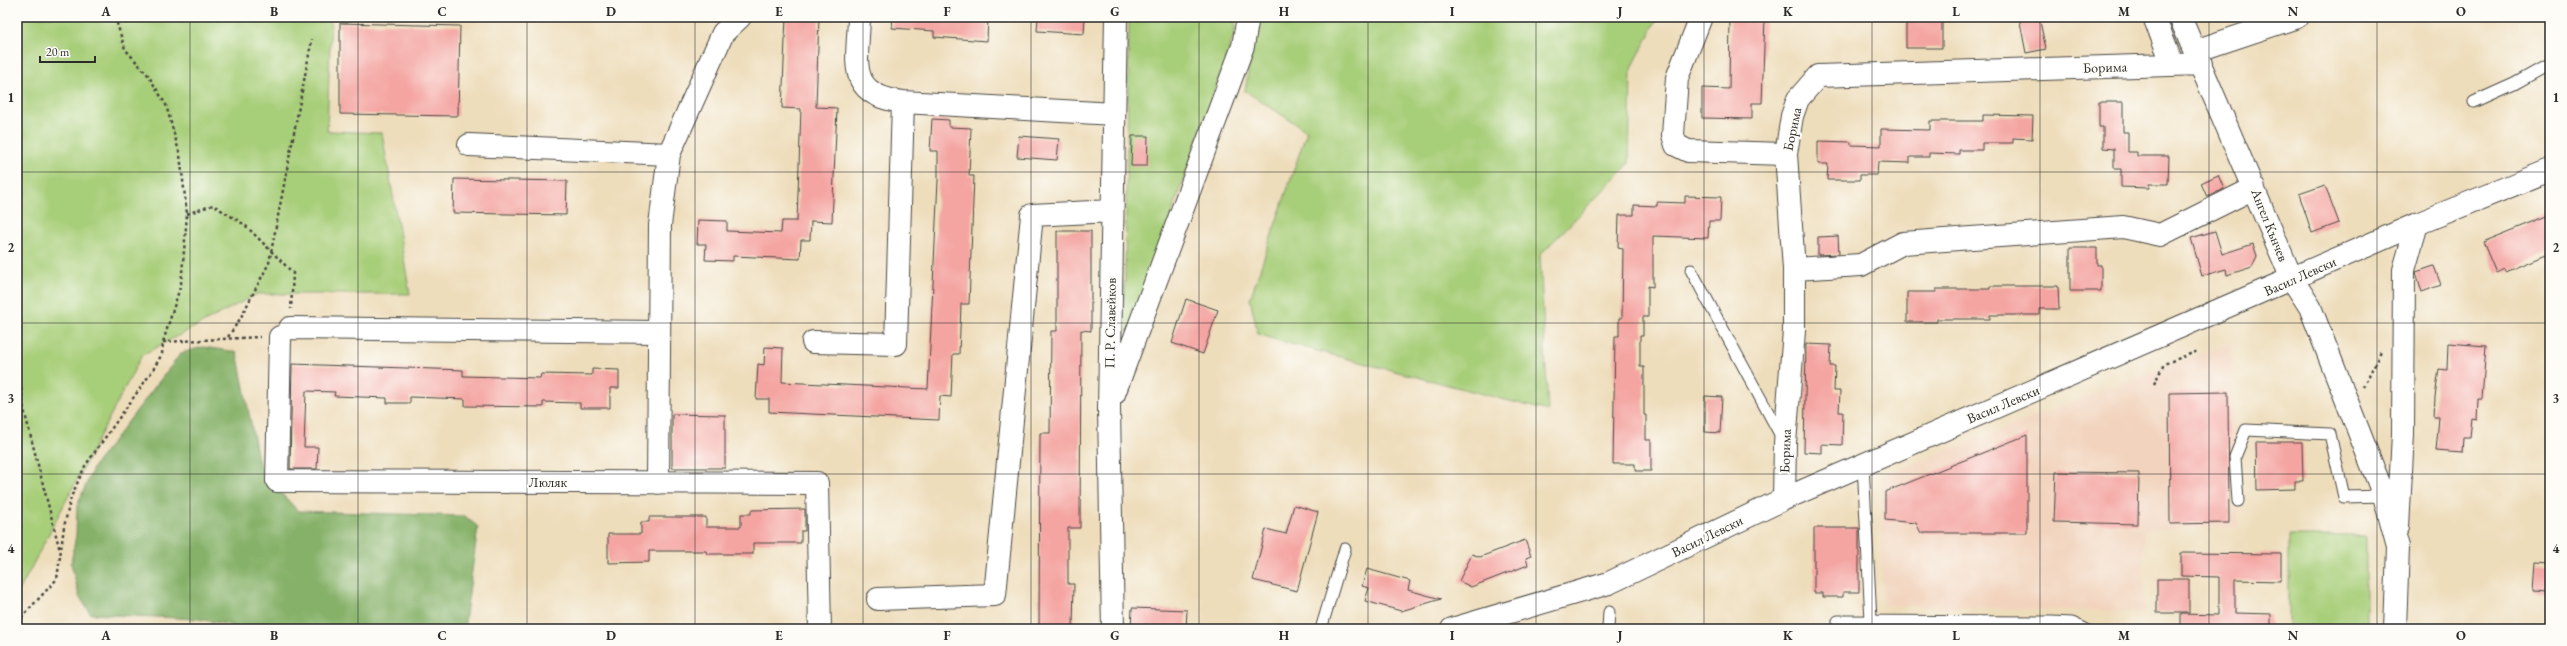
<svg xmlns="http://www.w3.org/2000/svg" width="2567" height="646" viewBox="0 0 2567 646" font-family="'EB Garamond',serif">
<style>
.built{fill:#f2d4be}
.green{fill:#a7ce78;stroke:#697c52}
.forest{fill:#85b168;stroke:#586e4a}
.building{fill:#f4a5a2}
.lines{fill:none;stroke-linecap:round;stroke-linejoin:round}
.service-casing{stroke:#484641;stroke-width:13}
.minor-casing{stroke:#484641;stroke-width:24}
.tertiary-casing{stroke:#484641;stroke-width:24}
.path{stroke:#484641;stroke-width:2.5;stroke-dasharray:3 3;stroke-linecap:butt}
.service{stroke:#fff;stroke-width:11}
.minor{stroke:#fff;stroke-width:22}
.tertiary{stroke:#fff;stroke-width:22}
.grid{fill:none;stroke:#2b2b2b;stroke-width:1;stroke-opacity:0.55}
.labels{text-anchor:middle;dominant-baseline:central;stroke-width:4;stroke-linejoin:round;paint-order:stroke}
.street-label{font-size:14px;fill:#2b2b2b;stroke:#fdfcf7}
.neatline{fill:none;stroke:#2b2b2b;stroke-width:1.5}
.grid-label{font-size:13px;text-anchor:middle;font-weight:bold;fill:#2b2b2b}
</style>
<rect width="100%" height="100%" fill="#fdfcf7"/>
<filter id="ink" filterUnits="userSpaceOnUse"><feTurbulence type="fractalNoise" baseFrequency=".025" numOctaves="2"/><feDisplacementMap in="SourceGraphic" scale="8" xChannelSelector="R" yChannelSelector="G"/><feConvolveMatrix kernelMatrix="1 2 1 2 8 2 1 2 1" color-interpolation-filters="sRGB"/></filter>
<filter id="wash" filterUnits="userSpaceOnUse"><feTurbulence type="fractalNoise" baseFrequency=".012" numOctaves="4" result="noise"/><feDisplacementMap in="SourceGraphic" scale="16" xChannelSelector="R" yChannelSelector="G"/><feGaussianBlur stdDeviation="0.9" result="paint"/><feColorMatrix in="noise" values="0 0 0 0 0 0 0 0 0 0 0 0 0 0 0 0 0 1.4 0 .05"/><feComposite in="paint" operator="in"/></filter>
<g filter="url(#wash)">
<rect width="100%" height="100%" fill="#edb"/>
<path class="built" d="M2231 343 2238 528 2144 530V612L1882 605V476L2088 396Z"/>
<path class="green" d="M17 17H331L327 131 382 133 410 294H257L142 355 17 595Z
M1129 17H1235V32L1131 329 1124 332Z
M1257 17H1658L1631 70 1629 164 1540 255 1548 411 1279 341 1258 334 1250 299 1307 131 1245 91Z
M2289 536H2366V629H2289Z"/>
<path class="forest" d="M203 347 237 352 259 464 272 489 283 495 298 511 465 516 478 527 464 629H232L231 625 198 619 91 614 79 596 71 563 76 535 77 506 94 466 181 353Z"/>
<g id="blocks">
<path class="building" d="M786 17H819L816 107 837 108 832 222 811 221 810 240H801L800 259 733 256V261L705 260 706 244H697L698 220 727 221V231L781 233 782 221H797L801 109 782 108Z
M893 17H988L987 41 934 37V31L892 28Z
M1038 17H1085L1084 34 1037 31Z
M1730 17H1765L1762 103H1752V119L1702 118V88L1729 89Z
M1906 17H1942V48H1906Z
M2019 17H2039L2046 49 2026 53Z
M340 23 460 26 458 116 340 114Z
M2099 102H2123V132H2128V152H2137V156H2169L2168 184H2149V188L2121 187V169H2114V149L2103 148V127H2099Z
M1983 115 2033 116 2032 139 2013 138V143H1982V150H1959V154L1929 153V157H1910V163L1878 162 1877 175H1860V180H1827L1828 164H1818V141L1851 142V145L1881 146V129L1930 130V121H1983Z
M932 119 949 120V127L971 128 969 176H974L969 304H961L959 354H953L951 397 940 396 939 420 769 412V399H756L758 364 764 365 765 347 783 348 782 382 928 389 938 180V151H930Z
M1019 136 1059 139 1057 160 1017 157Z
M1132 136H1148L1147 166H1131Z
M2218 175 2224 189 2207 197 2201 183Z
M454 179 567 181 566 215 453 213Z
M2325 185 2339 223 2312 233 2299 194Z
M1685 196 1721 197 1720 221H1709L1708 238 1653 236V287L1648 286V317H1643V336H1640V367H1644V415H1646V440H1651V471H1635V464H1613L1615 336H1619V318H1622L1623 249 1618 248 1619 215H1634V205L1657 206V202L1685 203Z
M2550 215V253L2505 272 2504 269 2496 273 2483 242Z
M1057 231H1091V331L1081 330 1080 528H1068V584H1074L1073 629 1039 628 1040 433H1050L1051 331H1057Z
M2215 231 2222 254 2253 244 2257 256 2252 267 2227 275 2226 269 2202 276 2191 238Z
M1838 236 1839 254 1818 255V237Z
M2070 248H2097V265H2101V291H2070Z
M2434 266 2441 285 2422 292 2416 272Z
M1990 286H2058L2059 309H2040V315H1990V319H1937V322H1907V292H1936V289H1990Z
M1186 299 1218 310 1203 354 1172 343Z
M2448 343 2486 346 2482 399H2478L2477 419 2472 418 2470 437H2463L2462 453 2436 451 2439 417H2434L2435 397 2439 369 2447 370Z
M1806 344 1831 345 1830 366H1835L1834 391H1840L1839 412H1843L1842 445 1822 444V453L1804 452Z
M292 364 463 370V376L540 378 541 374 592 375V369L619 370V388H610V408H580V403L543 402V407L465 406V399L410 397V403H387V398L334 396 335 392 306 391 304 447H318L317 469H290Z
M2228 392 2229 523 2170 524 2169 393Z
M1705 396 1722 397 1720 433 1705 432Z
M672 414 725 415V468H672Z
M2027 435V533H1921L1916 523 1885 520V492Z
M2256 442H2302L2303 481H2295V489L2257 490Z
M2056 472 2139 473 2138 524 2054 522Z
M1294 505 1318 512 1297 591 1253 580 1266 529 1286 534Z
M805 509V531H801V543H753V554H707L706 551H649V562L608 563V534H641V522H649V517H706V527H741V514H751V510Z
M1814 528H1859V592H1843V597H1823V593H1814Z
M1525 540 1531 556 1526 558 1528 565 1471 587 1459 581 1472 554 1480 557Z
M2181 553 2281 554V581L2235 580V613L2271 614V629H2181V614L2219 615V577L2181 576Z
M2536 562 2550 563V592L2534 591Z
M1367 569 1410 581 1408 590 1441 599 1401 611 1365 601 1369 588 1362 586Z
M2157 579H2189V613H2157Z
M1132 608 1187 610 1186 629H1131Z"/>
</g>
</g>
<g filter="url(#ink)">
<use href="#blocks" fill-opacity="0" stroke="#484641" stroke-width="1"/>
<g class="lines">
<defs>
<path id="service" d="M2474 102 2514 84 2550 64
M1691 270 1782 438
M1863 464 1871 620
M2238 501 2235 457 2246 430 2330 434 2344 497 2384 496
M1321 629 1345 549
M1608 629 1609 612
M1838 629V621L2052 622 2072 623 2085 629"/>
<path id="minor" d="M859 17C858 62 845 95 903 102L1114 114
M1701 17 1677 78 1673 135 1676 145 1688 151 1786 154
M2154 17 2173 65
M2180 17 2292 279 2310 307 2384 496 2398 547 2395 629
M2195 51 2297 17
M469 145 669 154
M1794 269 1861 265 1903 243 2123 227 2160 235 2254 188
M290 328 658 332
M280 337 277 481 817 483 820 629
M813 342 896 344 903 102
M1114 394 1243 46 1248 17
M658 483 660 225 669 154 723 33 740 17
M1784 499 1785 443 1794 331V269L1786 154 1792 116 1798 99 1818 76 2201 64
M2398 527 2403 434 2404 270 2417 224
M878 599 995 595 1032 215 1112 211
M1113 629 1109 409 1116 17"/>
<path id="tertiary" d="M1452 629 1609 583 1784 499 2417 224 2550 170"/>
</defs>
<use href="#service" class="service-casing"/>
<use href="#minor" class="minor-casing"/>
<use href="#tertiary" class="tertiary-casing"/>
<path class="path" d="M115 17 125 49 148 75 166 105 180 155 187 214 185 240 181 284 163 342
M187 214 213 205 245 225 293 273 291 309
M228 337 240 319 269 263 312 39
M17 358 24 410 60 551
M2154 384 2164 364 2198 351
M2363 387 2382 350
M17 622 57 579 64 527 71 497 85 466 153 370 162 354 163 342 260 337"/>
<use href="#service" class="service"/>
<use href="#minor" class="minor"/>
<use href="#tertiary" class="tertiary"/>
</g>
</g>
<path class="grid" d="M190 17V629M358 17V629M527 17V629M695 17V629M863 17V629M1031 17V629M1199 17V629M1368 17V629M1536 17V629M1704 17V629M1872 17V629M2040 17V629M2209 17V629M2377 17V629M17 172H2550M17 323H2550M17 474H2550"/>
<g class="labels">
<g class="street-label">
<text transform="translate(2105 67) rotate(-2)">Борима</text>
<text transform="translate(1792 129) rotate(-78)">Борима</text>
<text transform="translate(2270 225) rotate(68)">Ангел Кънчев</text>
<text transform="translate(2300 276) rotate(-24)">Васил Левски</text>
<text transform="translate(1110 323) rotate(-89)">П. Р. Славейков</text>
<text transform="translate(2003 404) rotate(-23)">Васил Левски</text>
<text transform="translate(1785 451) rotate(-88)">Борима</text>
<text x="548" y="482">Люляк</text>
<text transform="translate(1707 536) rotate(-26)">Васил Левски</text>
</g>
</g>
<rect width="2567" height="646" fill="none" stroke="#fdfcf7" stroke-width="44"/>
<path d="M40 56v6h55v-6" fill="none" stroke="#2b2b2b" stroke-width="2"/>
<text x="46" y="56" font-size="12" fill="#2b2b2b" stroke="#fdfcf7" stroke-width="3" paint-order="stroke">20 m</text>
<rect x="22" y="22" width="2523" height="602" class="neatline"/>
<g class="grid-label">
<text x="106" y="16">A</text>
<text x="274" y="16">B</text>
<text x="442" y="16">C</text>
<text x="611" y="16">D</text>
<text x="779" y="16">E</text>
<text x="947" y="16">F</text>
<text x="1115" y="16">G</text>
<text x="1284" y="16">H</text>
<text x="1452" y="16">I</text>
<text x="1620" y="16">J</text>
<text x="1788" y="16">K</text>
<text x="1956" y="16">L</text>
<text x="2124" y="16">M</text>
<text x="2293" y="16">N</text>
<text x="2461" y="16">O</text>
<text x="11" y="102">1</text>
<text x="2556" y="102">1</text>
<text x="11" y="252">2</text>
<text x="2556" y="252">2</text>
<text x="11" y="403">3</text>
<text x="2556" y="403">3</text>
<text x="11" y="553">4</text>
<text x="2556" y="553">4</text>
<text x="106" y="640">A</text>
<text x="274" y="640">B</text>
<text x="442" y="640">C</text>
<text x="611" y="640">D</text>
<text x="779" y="640">E</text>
<text x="947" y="640">F</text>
<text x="1115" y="640">G</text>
<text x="1284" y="640">H</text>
<text x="1452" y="640">I</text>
<text x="1620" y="640">J</text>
<text x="1788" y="640">K</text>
<text x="1956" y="640">L</text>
<text x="2124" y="640">M</text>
<text x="2293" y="640">N</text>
<text x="2461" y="640">O</text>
</g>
</svg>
